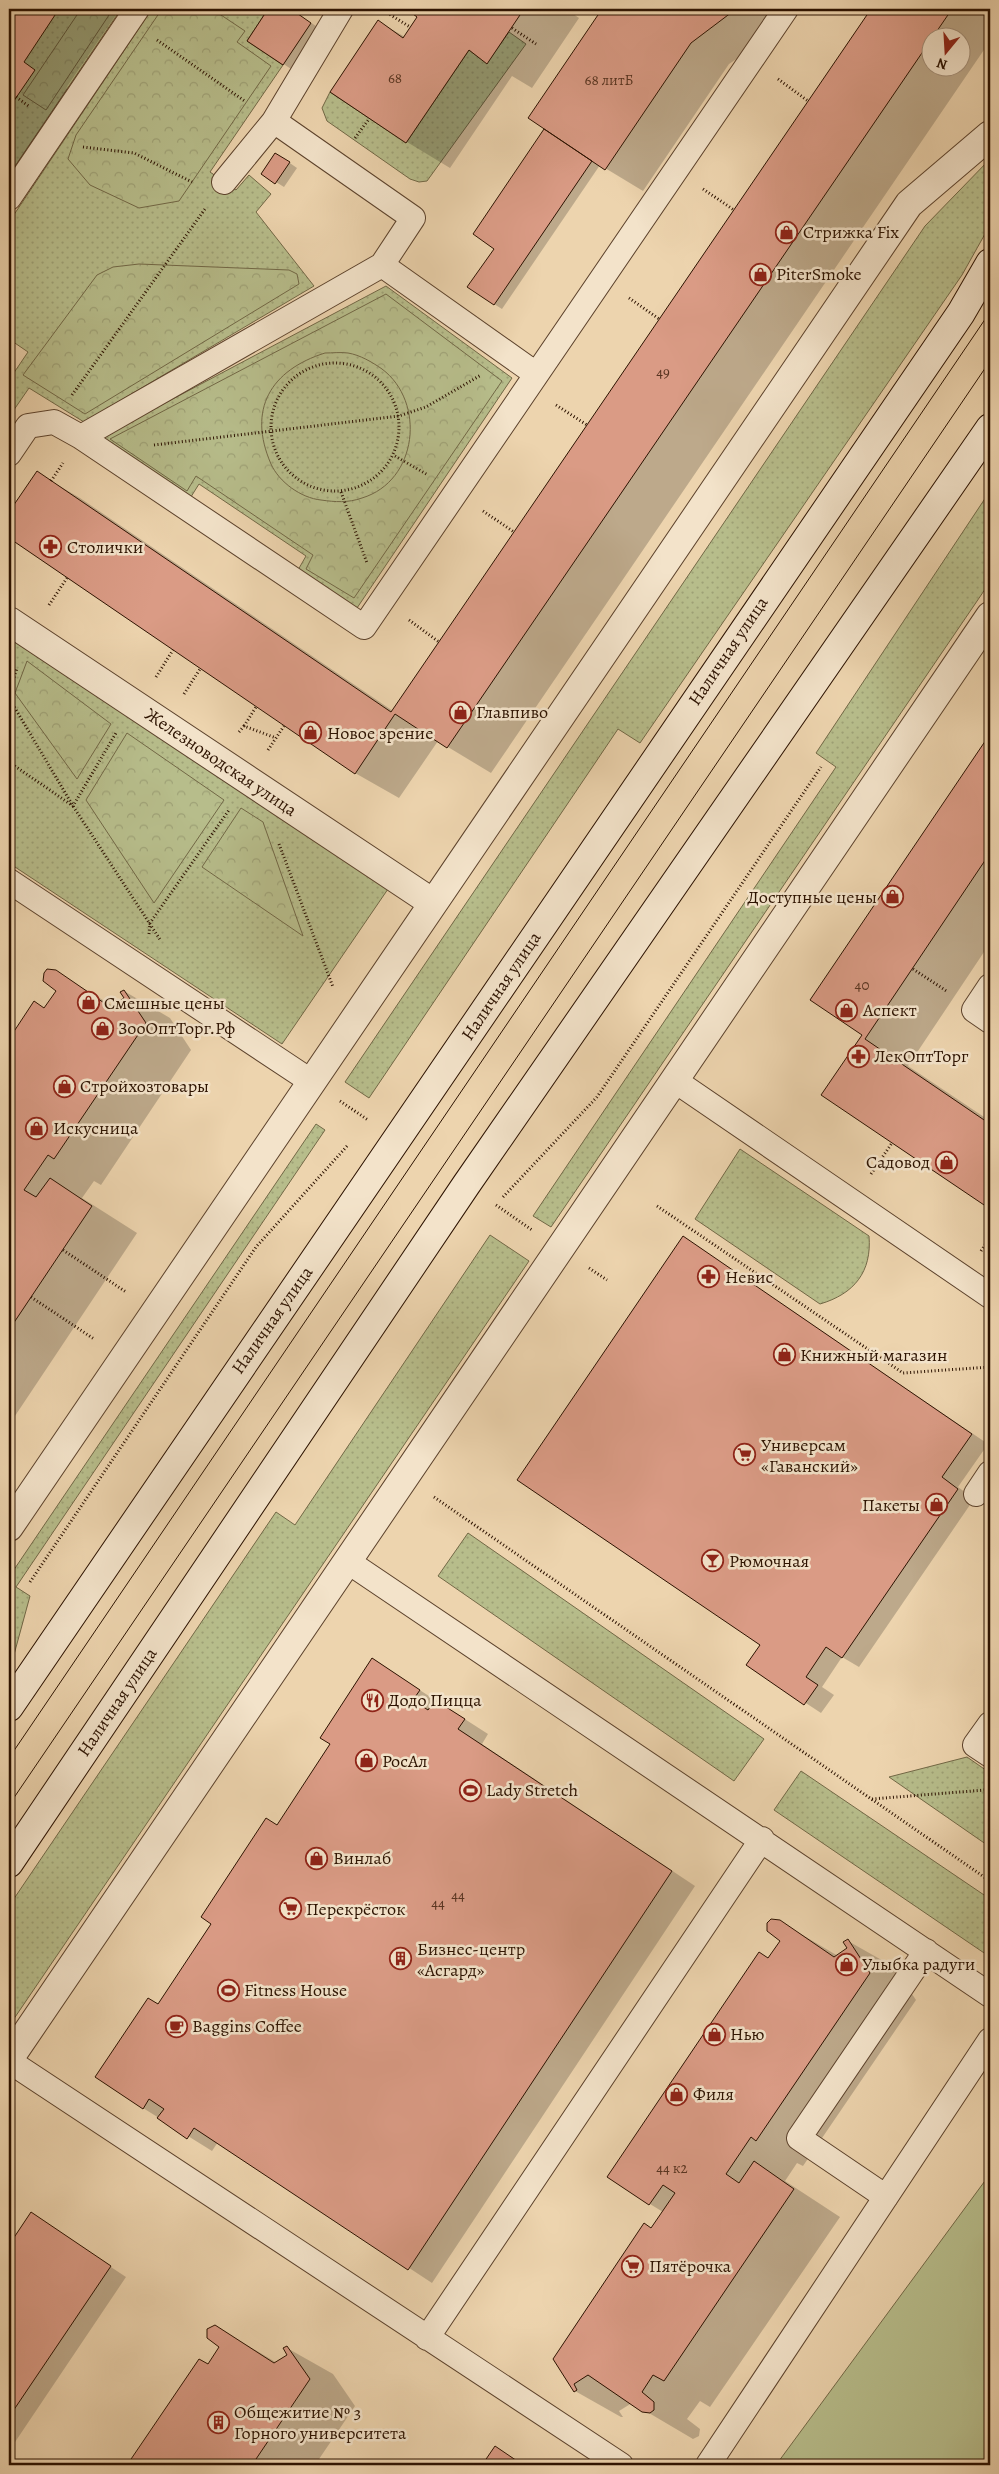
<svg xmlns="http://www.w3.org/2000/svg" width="999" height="2474" viewBox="0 0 999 2474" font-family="Alegreya,serif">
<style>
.grass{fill:url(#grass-dots);stroke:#726846}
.forest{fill:url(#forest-crowns);stroke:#726846;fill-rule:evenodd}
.pitch{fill:#b7bd8b;stroke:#726846}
.shadow{fill:#0003;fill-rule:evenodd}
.building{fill:#da9b85;stroke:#2c1200}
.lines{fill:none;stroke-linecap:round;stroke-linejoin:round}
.lane-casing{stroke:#5c422c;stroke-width:26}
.street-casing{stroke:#5c422c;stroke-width:30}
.secondary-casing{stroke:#2c1200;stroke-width:30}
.path{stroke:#2c1200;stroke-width:3;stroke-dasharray:1 2.5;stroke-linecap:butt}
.lane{stroke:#f3e3ca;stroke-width:24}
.street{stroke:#f3e3ca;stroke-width:28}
.secondary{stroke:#f3e3ca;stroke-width:28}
.tram{stroke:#2c1200;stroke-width:1}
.labels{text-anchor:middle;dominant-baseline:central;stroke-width:5;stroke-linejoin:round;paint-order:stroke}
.number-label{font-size:15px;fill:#583421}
.poi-label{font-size:18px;fill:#2c1200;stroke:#f3e3ca;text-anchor:start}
.street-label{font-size:18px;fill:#2c1200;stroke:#f3e3ca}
</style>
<defs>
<pattern id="grass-dots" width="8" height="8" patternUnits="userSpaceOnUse" patternTransform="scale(1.25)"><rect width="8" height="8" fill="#b7bd8b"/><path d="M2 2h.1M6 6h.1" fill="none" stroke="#9ea176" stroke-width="1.8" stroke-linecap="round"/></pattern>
<pattern id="forest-crowns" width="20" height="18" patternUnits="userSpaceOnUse" patternTransform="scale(1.25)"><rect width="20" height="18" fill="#b7bd8b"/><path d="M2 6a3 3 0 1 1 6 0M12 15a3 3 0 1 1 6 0" fill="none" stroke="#9ea176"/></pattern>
</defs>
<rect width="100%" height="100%" fill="#edd4ae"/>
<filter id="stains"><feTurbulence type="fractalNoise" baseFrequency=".004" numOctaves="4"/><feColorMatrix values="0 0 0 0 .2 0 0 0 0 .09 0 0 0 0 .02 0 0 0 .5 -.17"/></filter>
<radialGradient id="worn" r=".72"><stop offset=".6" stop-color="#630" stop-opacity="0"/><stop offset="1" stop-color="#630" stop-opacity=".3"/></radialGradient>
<path class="grass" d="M9 9H121L9 175Z
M152 9H268L247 41 283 65 210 172 236 190 249 175 271 194 256 212 314 286 84 422 29 388 9 417V380L28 352 9 339V222Z
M509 32 526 44 427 181 419 182 410 179 327 121 322 108 330 92 406 143 469 50 487 63Z
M990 159V225L962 275 640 743 618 729 369 1098 345 1082 925 226Z
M386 286 512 378 357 608 298 570 306 556 199 484 189 500 99 438Z
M990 491V582L551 1227 533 1216 836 767 816 753Z
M9 638 388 889 282 1044 9 863Z
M316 1124 325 1130 16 1587 30 1596 9 1673V1577Z
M740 1149 869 1236C872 1272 854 1294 820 1304L695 1219Z
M490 1235 529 1261 9 2026V1906L276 1512 295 1525Z
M468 1533 764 1739 734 1781 438 1576Z
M967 1757 990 1773V1847L889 1777Z
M801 1771 990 1899V1957L774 1810Z"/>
<path class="forest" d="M81 9H113L46 110 23 95Z
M162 9H216L215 11 245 31 237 42 271 66 179 201 139 208 90 185 68 159 76 135Z
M139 264 289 270 297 274 299 284 85 414 23 375 97 275 113 267Z
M386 294 502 381 354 598 306 569 313 555 196 476 187 491 110 439ZM325 353C332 353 340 352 348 353 360 355 372 362 382 369 426 402 418 481 362 498 348 503 335 502 321 500 301 498 279 482 271 464 247 409 271 370 325 353Z
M27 661 111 724 77 779 15 693Z
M127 733 224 800 154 903 86 800Z
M241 808 263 822 303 936 202 867Z"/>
<path class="pitch" d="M990 2174V2465H776Z"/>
<path class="shadow" d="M9 9H120L66 88 77 96 24 174 13 168 9 174Z
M270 9H290L319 28 291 69 248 40Z
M412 9H566L579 18 532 88 512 76 450 168 407 142 331 92 379 22 405 37 419 16 411 11Z
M603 9H794L759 44 729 64 643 191 600 165 502 309 494 304 496 248 474 234 546 129 530 118Z
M872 9H990V41L491 773 438 741 399 798 355 773 9 537V514L37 473 80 498 393 711ZM932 38H962V68H932Z
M284 159 297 168 284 187 263 174Z
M990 737V943L908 1066 990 1121V1208L823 1095 864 1035 812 1000Z
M52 970 113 1006 125 999 124 991 170 1018 191 1050 101 1185 94 1181 82 1198 137 1233 9 1425V1041L35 1003 45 1009 58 990Z
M683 1238 988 1444 958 1487 974 1499 859 1667 842 1657 822 1687 834 1695 821 1713 748 1665 762 1645Z
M373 1660 488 1734 482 1744 695 1886 432 2283 218 2142 212 2151 143 2108 159 2005 332 1744Z
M779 1921 838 1956 849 1949 848 1941 894 1967 916 2000 803 2166 797 2163 785 2181 840 2217 710 2407 700 2401 687 2419 700 2429 699 2436 693 2439 632 2403 619 2411 623 2417H621L575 2391 554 2359 663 2212 650 2204 769 1959 781 1940Z
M31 2214 126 2277 9 2451V2247Z
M215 2326 277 2363 289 2356 287 2348 333 2374 355 2406 315 2465H128L199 2360 208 2366 221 2347Z
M495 2448 525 2465H483Z"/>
<path class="building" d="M9 9H59L24 62 35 70 9 108Z
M268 9H291L311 23 283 65 247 41Z
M410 9H524L487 64 469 50 406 143 330 92 378 20 403 38 417 17 409 11Z
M602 9H736L691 43 605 170 528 118Z
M871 9H952L447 748 395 714 355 774 9 538V512L37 471 391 712Z
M544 129 592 161 494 305 467 287 494 249 473 234Z
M275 153 290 162 275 184 261 174Z
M990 734V853L865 1039 990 1124V1209L821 1095 862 1035 810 1000Z
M47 969 56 970 110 1007 124 998 120 992 124 990 146 1023 54 1159 48 1155 24 1190 36 1197 50 1178 92 1206 9 1330V1039L34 1001 44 1008 56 991 43 981 44 973Z
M683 1236 972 1434 942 1477 958 1489 842 1658 826 1647 806 1677 818 1685 804 1705 746 1665 760 1645 517 1480Z
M372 1658 420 1690 413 1700 428 1710 435 1700 465 1719 458 1729 672 1871 408 2270 194 2128 187 2139 157 2118 164 2109 149 2099 143 2109 95 2077 148 1998 158 2004 211 1924 201 1917 266 1818 277 1825 330 1744 320 1738Z
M771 1919 780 1920 834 1957 847 1948 843 1942 848 1939 870 1973 756 2141 751 2137 726 2174 739 2183 754 2161 794 2189 664 2381 653 2375 642 2392 654 2402V2410L650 2413 642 2412 588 2375 574 2384 577 2390 574 2392 553 2359 644 2223 651 2228 675 2193 663 2185 649 2205 607 2177 759 1952 768 1958 780 1941 767 1931V1923Z
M31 2212 111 2266 9 2417V2245Z
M215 2325 274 2363 287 2355 283 2348 287 2346 310 2379 252 2465H127L199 2359 208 2364 219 2347 207 2338V2329Z
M495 2446 523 2465H482Z"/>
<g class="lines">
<defs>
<path id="lane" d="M274 121 413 218 382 265 536 374
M224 182 274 121 341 9
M9 198 137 9
M81 437 382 265
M9 454 28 426 54 422 81 437 364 627 786 9
M9 881 312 1082
M990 986 974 1010 990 1021
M674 1080 990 1296
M976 1494 990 1473
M347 1561 990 1995
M990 1724 975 1745 990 1755
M9 2061 621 2465
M886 2197 799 2138 926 1951
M427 2338 762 1839
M708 2465 990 2040"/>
<path id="street" d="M9 621 433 903
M9 1527 909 204 990 135
M9 2059 990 616"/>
<path id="secondary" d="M9 1707 961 313 990 263
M9 1863 466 1185 990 428"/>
</defs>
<use href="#lane" class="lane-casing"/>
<use href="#street" class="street-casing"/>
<use href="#secondary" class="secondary-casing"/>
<path class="path" d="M381 9 410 27
M512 28 536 44
M157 40 246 102
M778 79 808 101
M16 97 30 107
M355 138 369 119
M83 147 134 153 192 182
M703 189 734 210
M629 298 659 319
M271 427a64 64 0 1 1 128 0a64 64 0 1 1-128 0Z
M72 395 205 209
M556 405 587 425
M154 445 399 416 426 407 481 375
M395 456 428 475
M51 481 63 463
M341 492 367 563
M483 511 514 532
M9 542 11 539
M49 605 67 578
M409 620 439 642
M156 677 173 650
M9 694 17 668
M184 694 200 669
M9 698 73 806 161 941
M244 726 256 707
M239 732 244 726 276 738
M268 750 284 726
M9 762 73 806 116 733
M279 844 333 987
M987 858 990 860
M149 934 150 923 229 810
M913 969 948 992
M340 1101 368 1120
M871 1174 892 1143
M503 1197 597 1097 821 767
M496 1205 532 1230
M657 1206 903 1373 990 1367
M63 1250 126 1292
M981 1251 990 1237
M589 1268 607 1280
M31 1297 94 1339
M434 1497 990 1881
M30 1582 256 1247 348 1145
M872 1799 985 1790"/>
<use href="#lane" class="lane"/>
<use href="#street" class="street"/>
<use href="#secondary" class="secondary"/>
<path class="tram" d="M9 1758 990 312
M9 1805 990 361"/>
</g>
<defs>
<symbol id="shop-ring" viewBox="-11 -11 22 22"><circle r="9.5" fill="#f3e3ca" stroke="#8f2418" stroke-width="1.5"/><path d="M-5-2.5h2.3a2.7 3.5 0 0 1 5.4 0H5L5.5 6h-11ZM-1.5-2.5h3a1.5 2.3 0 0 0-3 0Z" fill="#8f2418"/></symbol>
<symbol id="pharmacy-ring" viewBox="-11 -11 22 22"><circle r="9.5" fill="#f3e3ca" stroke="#8f2418" stroke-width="1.5"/><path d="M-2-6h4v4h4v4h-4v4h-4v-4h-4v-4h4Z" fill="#8f2418"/></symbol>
<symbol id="supermarket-ring" viewBox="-11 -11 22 22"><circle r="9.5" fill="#f3e3ca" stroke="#8f2418" stroke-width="1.5"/><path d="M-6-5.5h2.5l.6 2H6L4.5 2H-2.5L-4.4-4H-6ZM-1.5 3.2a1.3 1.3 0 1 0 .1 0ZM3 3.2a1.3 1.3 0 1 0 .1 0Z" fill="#8f2418"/></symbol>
<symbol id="bar-ring" viewBox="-11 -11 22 22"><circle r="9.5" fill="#f3e3ca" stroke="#8f2418" stroke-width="1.5"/><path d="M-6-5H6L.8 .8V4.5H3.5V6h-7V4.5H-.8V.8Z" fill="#8f2418"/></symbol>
<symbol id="restaurant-ring" viewBox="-11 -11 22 22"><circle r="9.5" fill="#f3e3ca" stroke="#8f2418" stroke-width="1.5"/><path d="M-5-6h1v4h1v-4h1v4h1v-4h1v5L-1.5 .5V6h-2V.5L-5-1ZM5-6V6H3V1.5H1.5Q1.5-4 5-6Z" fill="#8f2418"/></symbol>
<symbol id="stadium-ring" viewBox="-11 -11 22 22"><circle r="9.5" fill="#f3e3ca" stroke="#8f2418" stroke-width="1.5"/><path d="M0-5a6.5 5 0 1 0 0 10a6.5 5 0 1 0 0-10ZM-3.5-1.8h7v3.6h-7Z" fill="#8f2418"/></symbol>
<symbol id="building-ring" viewBox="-11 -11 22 22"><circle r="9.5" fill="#f3e3ca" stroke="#8f2418" stroke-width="1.5"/><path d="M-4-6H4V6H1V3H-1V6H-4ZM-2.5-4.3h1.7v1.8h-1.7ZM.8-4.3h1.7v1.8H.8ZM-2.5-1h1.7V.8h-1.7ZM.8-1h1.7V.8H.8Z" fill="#8f2418"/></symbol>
<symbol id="cafe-ring" viewBox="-11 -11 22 22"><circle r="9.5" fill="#f3e3ca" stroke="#8f2418" stroke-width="1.5"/><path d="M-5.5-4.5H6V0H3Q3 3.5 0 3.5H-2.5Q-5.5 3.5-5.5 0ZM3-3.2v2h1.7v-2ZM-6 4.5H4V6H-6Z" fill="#8f2418"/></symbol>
</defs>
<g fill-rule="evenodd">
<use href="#shop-ring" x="774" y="220" width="25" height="25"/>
<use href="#shop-ring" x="748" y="262" width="25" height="25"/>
<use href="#pharmacy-ring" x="38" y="534" width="25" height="25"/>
<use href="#shop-ring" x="448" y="700" width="25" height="25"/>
<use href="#shop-ring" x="298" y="720" width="25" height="25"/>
<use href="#shop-ring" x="880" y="884" width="25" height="25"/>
<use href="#shop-ring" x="76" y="990" width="25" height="25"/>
<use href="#shop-ring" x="834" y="998" width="25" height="25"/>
<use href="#shop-ring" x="90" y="1016" width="25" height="25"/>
<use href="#pharmacy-ring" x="846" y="1044" width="25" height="25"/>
<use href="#shop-ring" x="52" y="1074" width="25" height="25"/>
<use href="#shop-ring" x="24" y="1116" width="25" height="25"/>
<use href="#shop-ring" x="934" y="1150" width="25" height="25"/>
<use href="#pharmacy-ring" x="696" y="1264" width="25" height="25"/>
<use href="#shop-ring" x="772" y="1342" width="25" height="25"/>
<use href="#supermarket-ring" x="732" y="1442" width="25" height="25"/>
<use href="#shop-ring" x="924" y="1492" width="25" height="25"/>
<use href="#bar-ring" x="700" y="1548" width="25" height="25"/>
<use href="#restaurant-ring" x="360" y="1688" width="25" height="25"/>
<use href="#shop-ring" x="354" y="1748" width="25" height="25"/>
<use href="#stadium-ring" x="458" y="1778" width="25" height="25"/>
<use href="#shop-ring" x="304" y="1846" width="25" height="25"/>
<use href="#supermarket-ring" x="278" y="1896" width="25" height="25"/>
<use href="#building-ring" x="388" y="1946" width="25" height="25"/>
<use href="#shop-ring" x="834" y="1952" width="25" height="25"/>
<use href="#stadium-ring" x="216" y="1978" width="25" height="25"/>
<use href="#cafe-ring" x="164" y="2014" width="25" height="25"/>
<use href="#shop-ring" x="702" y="2022" width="25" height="25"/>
<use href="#shop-ring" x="664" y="2082" width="25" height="25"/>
<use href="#supermarket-ring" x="620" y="2254" width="25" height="25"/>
<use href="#building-ring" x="206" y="2410" width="25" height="25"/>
</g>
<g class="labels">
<g class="number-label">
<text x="395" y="78">68</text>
<text x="609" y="80">68 литБ</text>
<text x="663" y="372">49</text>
<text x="862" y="985">40</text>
<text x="458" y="1895">44</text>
<text x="438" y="1903">44</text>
<text x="672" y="2168">44 к2</text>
</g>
<g class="poi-label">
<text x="803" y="232">Стрижка Fix</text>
<text x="776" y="274">PiterSmoke</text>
<text x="67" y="547">Столички</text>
<text x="476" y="712">Главпиво</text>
<text x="327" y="733">Новое зрение</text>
<text x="877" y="897" text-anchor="end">Доступные цены</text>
<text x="104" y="1003">Смешные цены</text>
<text x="863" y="1010">Аспект</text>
<text x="118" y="1028">ЗооОптТорг.Рф</text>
<text x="874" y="1056">ЛекОптТорг</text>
<text x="80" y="1086">Стройхозтовары</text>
<text x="53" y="1128">Искусница</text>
<text x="930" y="1162" text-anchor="end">Садовод</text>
<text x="725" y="1277">Невис</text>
<text x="800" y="1355">Книжный магазин</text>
<text x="761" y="1445">Универсам<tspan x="761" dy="21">«Гаванский»</tspan></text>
<text x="920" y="1505" text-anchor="end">Пакеты</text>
<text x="729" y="1561">Рюмочная</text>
<text x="388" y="1700">Додо Пицца</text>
<text x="382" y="1761">РосАл</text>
<text x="486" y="1790">Lady Stretch</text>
<text x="333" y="1858">Винлаб</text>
<text x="306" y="1909">Перекрёсток</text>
<text x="417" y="1949">Бизнес-центр<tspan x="417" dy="21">«Асгард»</tspan></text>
<text x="862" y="1964">Улыбка радуги</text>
<text x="244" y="1990">Fitness House</text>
<text x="192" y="2026">Baggins Coffee</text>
<text x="730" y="2034">Нью</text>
<text x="693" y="2094">Филя</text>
<text x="649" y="2266">Пятёрочка</text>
<text x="234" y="2412">Общежитие № 3<tspan x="234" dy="21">Горного университета</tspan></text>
</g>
<g class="street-label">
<text transform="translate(728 651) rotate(-56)">Наличная улица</text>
<text transform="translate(221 762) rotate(34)">Железноводская улица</text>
<text transform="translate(501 986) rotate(-56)">Наличная улица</text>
<text transform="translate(272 1320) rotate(-55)">Наличная улица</text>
<text transform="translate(117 1702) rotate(-56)">Наличная улица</text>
</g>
</g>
<rect width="999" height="2474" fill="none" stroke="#edd4ae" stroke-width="30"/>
<rect x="10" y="10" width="979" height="2454" fill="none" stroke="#2c1200" stroke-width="2.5"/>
<rect x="15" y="15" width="969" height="2444" fill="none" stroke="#2c1200"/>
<g transform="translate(946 52) rotate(198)"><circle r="24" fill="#f3e3ca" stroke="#a38f79"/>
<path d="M0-4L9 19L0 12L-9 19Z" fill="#8f2418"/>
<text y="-8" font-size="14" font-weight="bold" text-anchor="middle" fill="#2c1200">N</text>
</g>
<rect width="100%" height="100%" filter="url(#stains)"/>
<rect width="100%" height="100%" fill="url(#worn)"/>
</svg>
